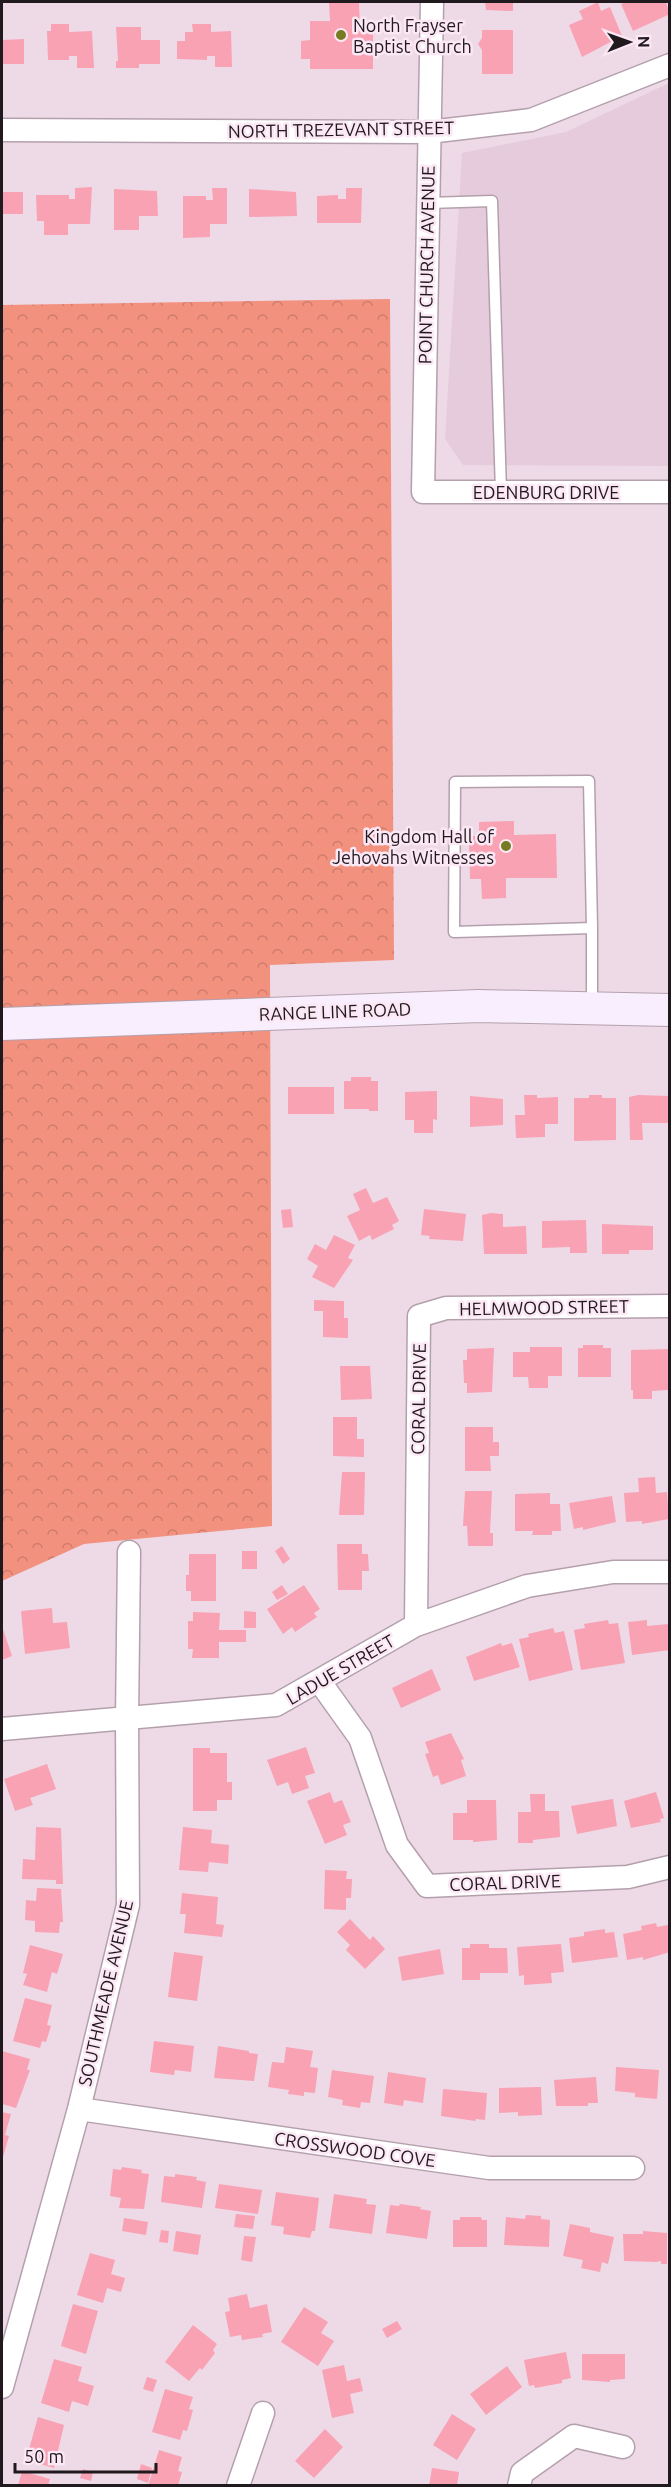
<svg xmlns="http://www.w3.org/2000/svg" width="671" height="2487" viewBox="0 0 671 2487" font-family="Ubuntu,sans-serif">
<style>
.built{fill:#e6cbdc}
.forest{fill:url(#forest-crowns)}
.building{fill:#f8a2b4}
.lines{fill:none;stroke-linecap:round;stroke-linejoin:round}
.lane-casing{stroke:#b4a0ac;stroke-width:13}
.street-casing{stroke:#b4a0ac;stroke-width:25}
.secondary-casing{stroke:#b4a0ac;stroke-width:34}
.lane{stroke:#fff;stroke-width:10}
.street{stroke:#fff;stroke-width:22}
.secondary{stroke:#f8eefe;stroke-width:32}
.poi-dot{fill:#767a22;stroke:#fce7f4;stroke-width:2}
.labels{text-anchor:middle;dominant-baseline:central;stroke-width:5;stroke-linejoin:round;paint-order:stroke}
.poi-label{font-size:18px;fill:#20191e;stroke:#fce7f4;text-anchor:start}
.street-label{font-size:18px;fill:#20191e;stroke:#fce7f4}
</style>
<defs>
<pattern id="forest-crowns" width="20" height="18" patternUnits="userSpaceOnUse" patternTransform="scale(1.5)"><rect width="20" height="18" fill="#f2917e"/><path d="M2 6a3 3 0 1 1 6 0M12 15a3 3 0 1 1 6 0" fill="none" stroke="#cf7c6c"/></pattern>
</defs>
<rect width="100%" height="100%" fill="#eedae7"/>
<path class="built" d="M669 83V466L463 465 445 439 462 153 566 132Z"/>
<path class="forest" d="M390 299 394 960 270 965 272 1526 84 1544 2 1581V305Z"/>
<path class="building" d="M329 2H359L360 31 373 30V69H310V59H301V41L310 40V21H330Z
M485 2H513V11L486 10Z
M598 2 601 11 610 7 622 36 582 57 569 25 583 19 579 11Z
M627 2H666L670 14 633 31 621 4Z
M51 24H69V32L92 31 94 68H77V56H69V60H48L47 31H51Z
M192 24H211V32L231 31 232 67H215V56H207V60L177 59V41H185V32H193Z
M116 27H141V40H160V64H139V68H116V61H118Z
M482 30H513V74H482V50L478 44 482 38Z
M24 39V64H2V40Z
M92 187 90 224H68V235H44V221H37L36 195H69V199H75V188Z
M212 188H227V224H210V237L183 238V196H206V200H213Z
M346 188H362L361 223H317V196L338 195V199H346Z
M114 189 157 191 158 216H139V230H114Z
M249 189 296 192 297 216 249 217Z
M2 192H23V214H2Z
M514 821V835L556 834 557 878H506V898L482 899 481 879H470L469 836H479V822Z
M351 1077H371V1081H378V1111H369V1109H344V1081H351Z
M288 1087H334V1114H288Z
M437 1091V1120L433 1119V1133H414V1120H405V1092Z
M524 1095H537V1098L558 1097V1124H545V1137L516 1138 515 1115H525Z
M589 1095H602V1098H616V1140L574 1141V1098H589Z
M638 1095 670 1096V1123H642L643 1140H630L629 1097Z
M470 1096 503 1099V1125L470 1127Z
M366 1188 373 1203 387 1197 399 1221 392 1225 394 1229 372 1240 370 1235 359 1241 347 1216 360 1210 353 1194Z
M291 1209 293 1227 283 1228 281 1210Z
M424 1209 466 1214 463 1241 429 1239 430 1236 421 1235Z
M491 1213 503 1214V1227L526 1226 527 1254H484L482 1215Z
M586 1220 587 1253H570V1247L542 1248V1221Z
M602 1224 653 1226V1250H629V1254H602Z
M334 1235 355 1245 348 1258 353 1260 334 1288 312 1277 318 1266 307 1259 315 1244 326 1250Z
M314 1300 344 1301V1318H348V1338L323 1337V1311H314Z
M583 1345H603V1348H611V1377H578V1348H583Z
M530 1347H562V1376H548V1388H529L528 1377H513V1352H530Z
M494 1348 492 1392 467 1393V1383H464L463 1360H467V1349Z
M670 1349 668 1390 652 1391V1399H633V1390H631V1350Z
M340 1366H370L372 1399 341 1400Z
M333 1417H357V1439H364V1457L333 1456Z
M465 1427H493V1442H499V1456H490L491 1471H465Z
M342 1472H365L364 1515H339Z
M655 1477 656 1493 667 1492 669 1519 642 1524V1521L626 1522 624 1493 639 1492 638 1478Z
M465 1491H492L490 1533H493V1546H468L467 1526H463Z
M550 1493V1504H560L561 1531H552V1535H532L533 1531H515V1494Z
M612 1496 616 1522 583 1530V1527L574 1529 569 1503Z
M337 1544H362V1554H368L369 1571H362V1590H338Z
M282 1546 290 1559 283 1564 275 1551Z
M242 1551H257V1569H242Z
M189 1554H216V1601H191V1591H186V1575H189Z
M282 1585 288 1594 277 1600 272 1592Z
M304 1585 320 1609 314 1613 317 1617 295 1632 292 1627 283 1634 267 1609Z
M52 1608 53 1623 67 1622 70 1648 25 1654 21 1611Z
M244 1611 256 1612V1628H244Z
M193 1612 220 1613 219 1630H246V1642H219V1658H192L193 1649H188V1621H193Z
M608 1620 609 1624 618 1623 625 1663 581 1670 574 1630 585 1628 584 1624Z
M647 1620V1626L669 1624 670 1650 632 1655 628 1622Z
M2 1626 12 1656 2 1660Z
M553 1628 555 1633 564 1631 573 1670 529 1681 519 1639 529 1637 528 1634Z
M501 1643 502 1646 512 1643 520 1667 474 1681 466 1657Z
M432 1669 441 1690 401 1708 392 1688Z
M451 1733 464 1759 461 1760 466 1776 441 1785 438 1775 433 1777 425 1754 429 1753 425 1742Z
M306 1747 315 1773 305 1776 309 1788 292 1794 288 1782 277 1786 267 1760Z
M193 1748H210V1753H227V1782H232V1800H217V1811H193Z
M47 1764 56 1789 30 1798 33 1805 15 1811 4 1779Z
M330 1792 334 1803 342 1800 351 1822 343 1825 347 1835 325 1844 307 1801Z
M656 1792 664 1818 660 1819 661 1822 631 1828 624 1801Z
M530 1794H545V1811H559L560 1837 533 1840V1843H518V1812H531Z
M613 1799 617 1826 577 1834 571 1806Z
M467 1800H496L497 1840 473 1842V1840H453V1813H467Z
M36 1827 61 1828 63 1884H56V1880L22 1879 23 1859 35 1860Z
M183 1827 212 1830 211 1843 229 1845 228 1864 209 1862 208 1872 179 1870Z
M325 1870 347 1871 346 1879H352L351 1898H346V1910L324 1909Z
M37 1888 61 1889 63 1922H60L59 1933 35 1932V1921L25 1920 26 1900 36 1901Z
M182 1893 218 1897 216 1924 224 1925 222 1937 184 1933 186 1914H180Z
M350 1919 370 1940 373 1936 385 1949 365 1969 346 1950 350 1945 337 1932Z
M656 1923 657 1927 668 1925 670 1952 643 1960V1957L627 1960 623 1934 642 1930 641 1926Z
M605 1929V1933L614 1932 618 1957 572 1963 569 1938 584 1936V1932Z
M470 1944H489V1948H507L508 1973H480V1980H462V1948H470Z
M561 1944 564 1972 551 1973 552 1983 524 1985V1975L519 1976 517 1947Z
M30 1945 63 1954 57 1974 52 1972 47 1992 23 1985 27 1974 23 1973Z
M440 1949 444 1974 402 1981 398 1957Z
M174 1952 203 1956 197 2001 168 1997Z
M25 1998 52 2005 47 2025 51 2026 46 2042 42 2041 40 2048 13 2041Z
M154 2041 194 2046 191 2072 175 2070 174 2075 150 2072Z
M218 2046 249 2051V2053L258 2054 254 2081 214 2078Z
M286 2047 313 2051 310 2067 318 2068 315 2093 304 2092V2096L288 2094 289 2090 268 2087 272 2062 284 2063Z
M2 2051 30 2059 27 2070H30L16 2108 2 2104Z
M616 2067 659 2070 657 2099 635 2097V2093L615 2091Z
M332 2070 374 2076 370 2103 361 2102 360 2108 342 2105 343 2100 328 2097Z
M388 2072 426 2078 423 2103 404 2100 403 2106 384 2103Z
M596 2077 598 2103H588V2106H556L554 2080Z
M541 2087 542 2115 518 2116V2112L499 2113V2088Z
M443 2089 487 2093 485 2120 476 2119 475 2121 441 2116Z
M2 2112 11 2114 5 2135 9 2136 2 2161Z
M122 2167 142 2170 141 2173 149 2174 144 2209 119 2208 121 2198 110 2196 113 2169 121 2170Z
M175 2174 197 2177 196 2180 206 2182 202 2208 161 2202 164 2176 175 2177Z
M219 2184 262 2190 258 2214 215 2208Z
M276 2192 319 2198 315 2231H312L310 2238 283 2234 284 2227 271 2225Z
M334 2194 367 2199 366 2204 376 2205 372 2234 329 2228Z
M400 2204 421 2207 420 2209 431 2211 427 2239 386 2233 390 2205 399 2206Z
M236 2214 255 2216 253 2229 234 2227Z
M526 2215 541 2216V2219L550 2220 549 2247 504 2245 506 2217 525 2219Z
M460 2217H481L482 2220H487V2247H453V2220H460Z
M124 2218 148 2222 146 2235 122 2231Z
M570 2224 590 2228V2232L614 2237 608 2264 602 2262 600 2272 581 2268 583 2260 563 2256Z
M161 2230 169 2231 168 2243 159 2242Z
M176 2231 201 2235 198 2255 173 2251Z
M643 2231 667 2233V2264H661V2261L656 2262 624 2261 623 2234H643Z
M244 2236 256 2237 252 2262 241 2260Z
M90 2253 115 2260 111 2274 125 2278 121 2292 107 2288 103 2303 77 2295Z
M247 2294 250 2308 267 2304 272 2332 262 2334 263 2337 242 2340 241 2335 230 2337 225 2312 230 2311 228 2298Z
M73 2304 98 2311 86 2354 61 2346Z
M304 2307 328 2322 321 2333 334 2341 318 2366 281 2342Z
M397 2321 402 2329 387 2338 382 2329Z
M193 2325 217 2344 213 2350 215 2353 202 2370 200 2368 189 2381 165 2362Z
M566 2352 571 2378 562 2380V2383L535 2388 534 2385 529 2386 524 2360Z
M582 2354H625V2379L610 2380V2382L582 2380Z
M54 2359 82 2367 78 2381 94 2386 88 2406 72 2401 69 2412 41 2403Z
M344 2365 347 2381 360 2378 363 2391 350 2394 354 2413 332 2418 322 2370Z
M507 2366 522 2387 486 2415 470 2394Z
M147 2377 157 2380 153 2392 143 2389Z
M165 2389 193 2397 189 2409 193 2410 187 2431 183 2430 180 2440 152 2432Z
M452 2414 476 2429 457 2460 433 2445Z
M38 2417 64 2425 54 2468 26 2460Z
M325 2429 343 2447 314 2478 295 2461Z
M159 2450 182 2457 178 2471 182 2472 178 2486H148Z
M141 2464 152 2468 148 2483 137 2479Z
M432 2468 459 2472 457 2486H429Z
M83 2469 93 2472 91 2481 80 2478Z
M22 2471 50 2479 48 2486H18Z"/>
<g class="lines">
<defs>
<path id="lane" d="M428 203 492 201 501 492
M592 928 454 932 455 782 589 781 592 928V1005"/>
<path id="street" d="M432 2 423 492H670
M2 130 429 132 531 120 670 65
M416 1625 419 1316 446 1308 670 1306
M320 1682 360 1738 397 1845 427 1886 628 1877 670 1867
M2 1729 276 1705 416 1625 527 1586 613 1572H670
M79 2109 489 2168H633
M2 2387 79 2109 128 1905 127 1719 129 1552
M238 2486 263 2413
M519 2486 522 2473 574 2436 623 2447"/>
<path id="secondary" d="M2 1024 479 1006 670 1010"/>
</defs>
<use href="#lane" class="lane-casing"/>
<use href="#street" class="street-casing"/>
<use href="#secondary" class="secondary-casing"/>
<use href="#lane" class="lane"/>
<use href="#street" class="street"/>
<use href="#secondary" class="secondary"/>
</g>
<g class="poi-dot">
<circle cx="341" cy="35" r="6"/>
<circle cx="506" cy="846" r="6"/>
</g>
<g class="labels">
<g class="poi-label">
<text x="353" y="25">North Frayser<tspan x="353" dy="21">Baptist Church</tspan></text>
<text x="494" y="836" text-anchor="end">Kingdom Hall of<tspan x="494" dy="21">Jehovahs Witnesses</tspan></text>
</g>
<g class="street-label">
<text transform="translate(341 129) rotate(-1)">NORTH TREZEVANT STREET</text>
<text transform="translate(426 265) rotate(-89)">POINT CHURCH AVENUE</text>
<text x="546" y="492">EDENBURG DRIVE</text>
<text transform="translate(335 1011) rotate(-2)">RANGE LINE ROAD</text>
<text transform="translate(544 1307) rotate(-1)">HELMWOOD STREET</text>
<text transform="translate(418 1399) rotate(-89)">CORAL DRIVE</text>
<text transform="translate(340 1669) rotate(-30)">LADUE STREET</text>
<text transform="translate(505 1882) rotate(-2)">CORAL DRIVE</text>
<text transform="translate(105 1993) rotate(-77)">SOUTHMEADE AVENUE</text>
<text transform="translate(355 2149) rotate(8)">CROSSWOOD COVE</text>
</g>
</g>
<rect width="671" height="2487" fill="none" stroke="#20191e" stroke-width="6"/>
<g transform="translate(629 42) rotate(89)" stroke="#fce7f4" stroke-width="4.5" paint-order="stroke">
<path d="M0-4.5L10 22L0 15L-10 22Z" fill="#20191e"/>
<text y="-9" font-size="16" font-weight="bold" text-anchor="middle" fill="#20191e">N</text>
</g>
<path d="M15 2463v9h141v-9" fill="none" stroke="#20191e" stroke-width="3"/>
<text x="24" y="2463" font-size="18" fill="#20191e" stroke="#fce7f4" stroke-width="4.5" paint-order="stroke">50 m</text>
</svg>
